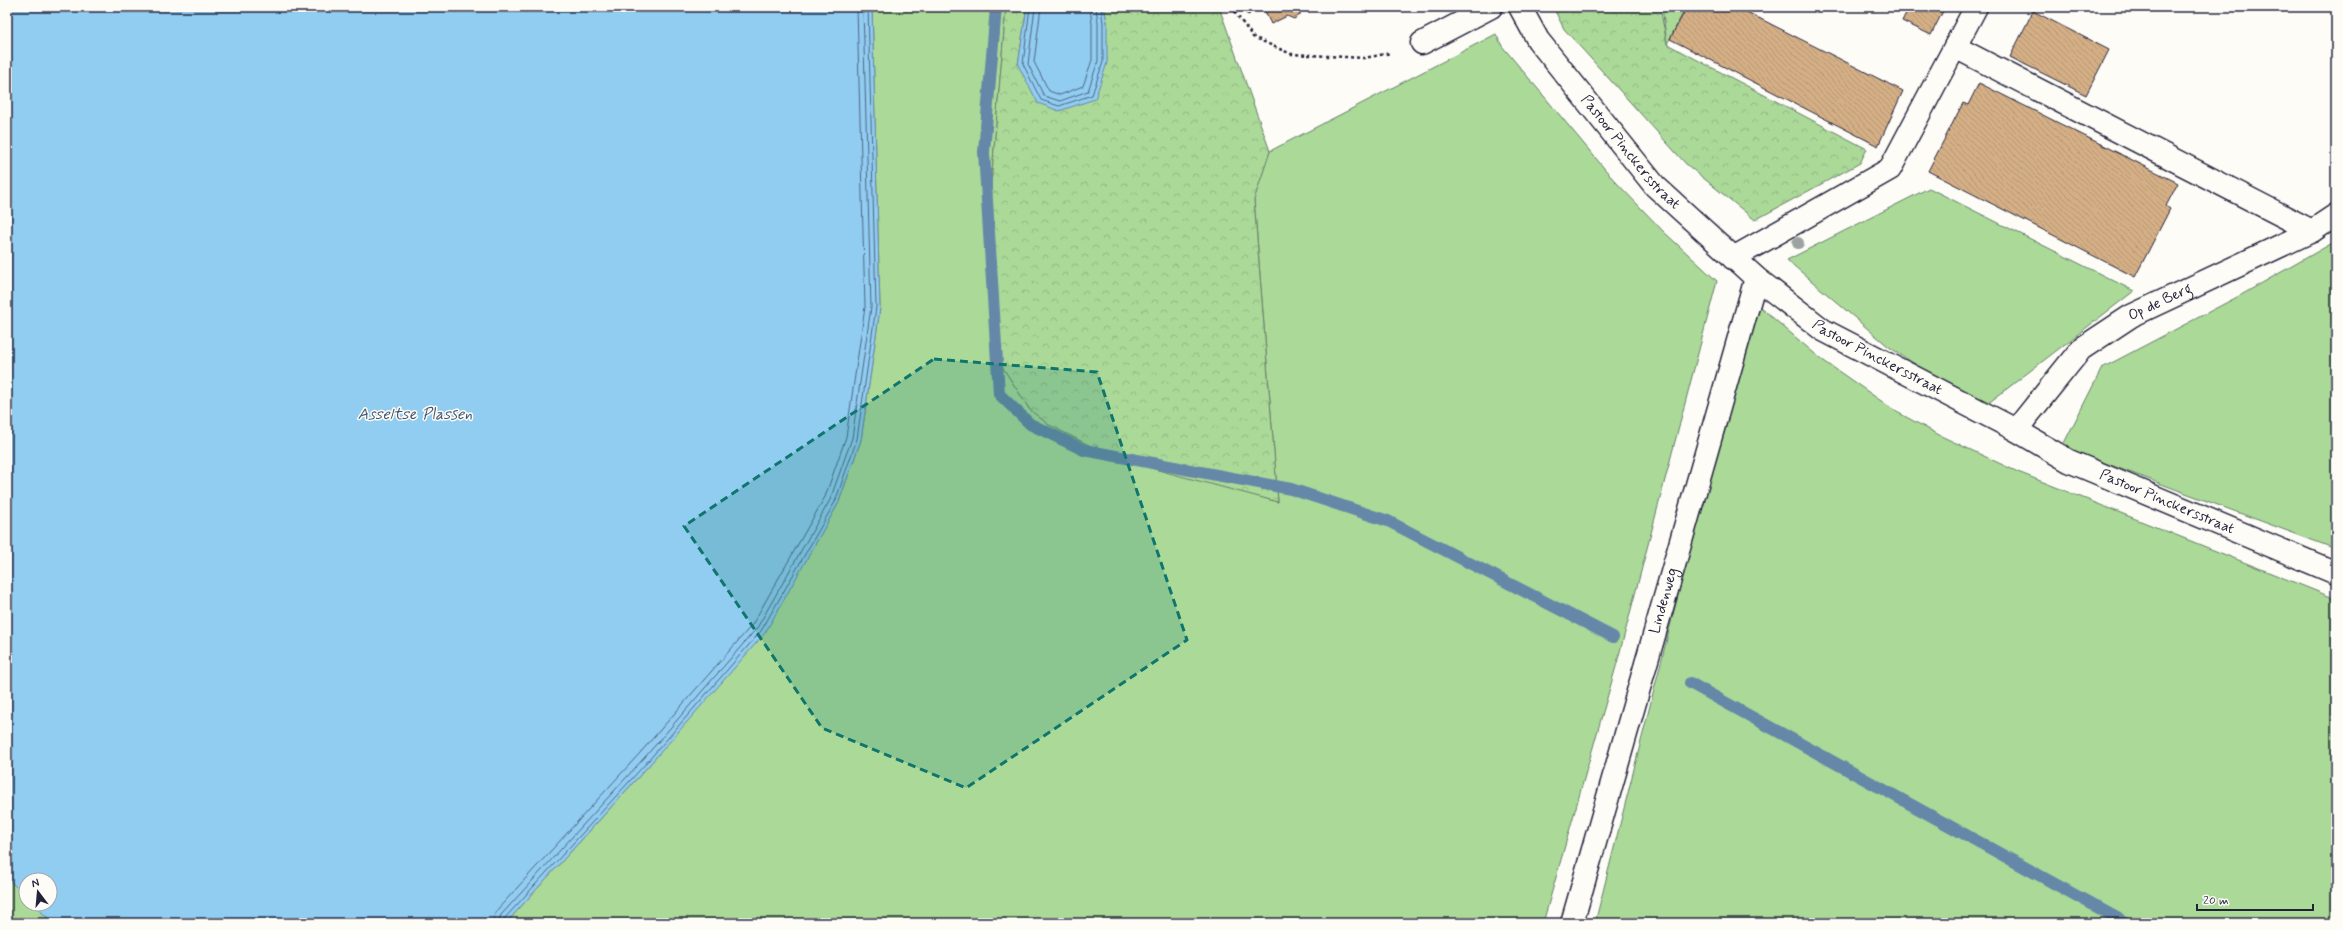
<svg xmlns="http://www.w3.org/2000/svg" width="2343" height="930" viewBox="0 0 2343 930" font-family="Mynerve,sans-serif">
<style>
.grass{fill:#abd998;stroke:#667e6a}
.forest{fill:url(#forest-crowns);stroke:#667e6a}
.water{fill:#91ccf1;stroke:#6588a8}
.lines{fill:none;stroke-linecap:round;stroke-linejoin:round}
.shore{stroke:#4e6684;stroke-width:1}
.stream{stroke:#6588a8;stroke-width:12}
.building{fill:url(#building-back-hatch);stroke:#22223b}
.minor-casing{stroke:#22223b;stroke-width:25}
.path{stroke:#22223b;stroke-width:2.5;stroke-dasharray:3 3;stroke-linecap:butt}
.minor{stroke:#fdfcf7;stroke-width:22}
.tree{fill:#9ba29f}
.marked{fill:#0f766e;fill-opacity:0.2;stroke:#0f766e;stroke-width:3;stroke-dasharray:8 5;stroke-linejoin:round}
.labels{text-anchor:middle;dominant-baseline:central;stroke-width:3;stroke-linejoin:round;paint-order:stroke}
.street-label{font-size:15px;fill:#22223b;stroke:#fdfcf7}
.water-label{font-size:16px;font-style:italic;fill:#435572;stroke:#fdfcf7}
</style>
<defs>
<pattern id="forest-crowns" width="20" height="18" patternUnits="userSpaceOnUse"><rect width="20" height="18" fill="#abd998"/><path d="M2 6a3 3 0 1 1 6 0M12 15a3 3 0 1 1 6 0" fill="none" stroke="#93ba84"/></pattern>
<pattern id="building-back-hatch" width="6" height="6" patternUnits="userSpaceOnUse"><rect width="6" height="6" fill="#d4af86"/><path d="M-1 5l2 2M0 0l6 6M5-1l2 2" fill="none" stroke="#b69675"/></pattern>
</defs>
<rect width="100%" height="100%" fill="#fdfcf7"/>
<filter id="ink" filterUnits="userSpaceOnUse"><feTurbulence type="fractalNoise" baseFrequency=".025" numOctaves="2"/><feDisplacementMap in="SourceGraphic" scale="8" xChannelSelector="R" yChannelSelector="G"/><feConvolveMatrix kernelMatrix="1 2 1 2 8 2 1 2 1" color-interpolation-filters="sRGB"/></filter>
<g filter="url(#ink)">
<path class="grass" d="M872 7H1006L988 220 993 332 1003 367 1030 410 1227 487 1278 502 1254 199 1270 151 1496 34 1502 46 1614 180 1664 232 1717 281 1617 663 1543 923H506L651 763 807 557 838 504 861 440 880 308Z
M1662 7H1686L1667 44Z
M1929 188 2134 291 1982 408 1889 347 1787 260Z
M2336 241V549L2062 447 2102 368 2241 295Z
M1759 306 1821 359 1897 412 1941 436 2018 472 2336 599V923H1595L1719 433Z
M7 878 26 897V904H33L53 923H7Z"/>
<path class="forest" d="M1006 7H1027L1018 65 1107 22 1104 7H1219L1270 151 1254 200 1278 502 1139 465 1091 446 1049 425 1030 410 1003 368 993 332 988 220Z
M1553 7H1660L1667 44 1867 149 1860 163 1755 220 1686 164 1564 29Z"/>
<path class="water" d="M7 7H872L880 308 861 440 838 504 765 633 651 763 506 923H53L33 904H50V880H26V897L7 878Z
M1027 7H1104L1107 22V63L1095 99 1059 111 1038 103 1018 65Z"/>
<g class="lines">
<path class="shore" d="M1030 7 1023 64 1041 100 1059 106 1092 95 1103 62V23L1101 7
M1035 7 1028 64 1044 96 1060 101 1088 91 1098 61V23L1096 7
M1041 7 1034 62 1049 91 1060 95 1083 86 1092 60V24L1090 7
M492 923 496 911 640 753 752 625 825 497 846 437 865 307 857 7
M498 923 501 915 645 757 757 628 830 500 852 438 871 307 863 7
M503 923 504 919 648 761 761 631 835 502 857 439 876 307 868 7"/>
<path class="stream" d="M996 7 984 152 999 394 1030 424 1084 450 1291 489 1388 521 1613 637
M1690 683 2126 923"/>
</g>
<path class="building" d="M1247 7H1252L1249 15 1245 13Z
M1263 7H1297L1300 11V15L1294 19 1287 16 1271 24Z
M1687 7H1737L1903 91 1878 146 1670 39Z
M1909 7H1945L1931 35 1902 21Z
M2033 11 2109 50 2086 95 2010 57Z
M1979 83 2178 183 2166 206 2170 209 2135 277 1928 171 1963 103 1968 105Z"/>
<g class="lines">
<defs>
<g id="minor">
<path id="s1" d="M1520 7 1538 40 1655 186 1756 278 1823 330 2016 430 2069 461 2336 573"/>
<path d="M1422 43 1491 7"/>
<path d="M1955 47 2312 231"/>
<path d="M1733 258 1890 169 1976 7"/>
<path id="s2" d="M2016 430 2081 349 2131 316 2312 231 2336 215"/>
<path id="s3" d="M1572 923 1756 278"/>
</g>
</defs>
<use href="#minor" class="minor-casing"/>
<path class="path" d="M1231 7 1253 37 1291 54 1364 58 1391 53"/>
<use href="#minor" class="minor"/>
</g>
<circle class="tree" cx="1798" cy="243" r="6"/>
</g>
<path class="marked" d="M934 359 1097 372 1187 640 966 788 822 728 684 526Z"/>
<g class="labels">
<g class="street-label">
<text stroke="none"><textPath href="#s1" startOffset="183">Pastoor Pinckersstraat</textPath></text>
<text stroke="none"><textPath href="#s2" startOffset="196">Op de Berg</textPath></text>
<text stroke="none"><textPath href="#s1" startOffset="507">Pastoor Pinckersstraat</textPath></text>
<text stroke="none"><textPath href="#s1" startOffset="831">Pastoor Pinckersstraat</textPath></text>
<text stroke="none"><textPath href="#s3" startOffset="335">Lindenweg</textPath></text>
</g>
<g class="water-label">
<text x="415" y="414">Asseltse Plassen</text>
</g>
</g>
<rect width="2343" height="930" fill="none" stroke="#fdfcf7" stroke-width="24"/>
<rect x="12" y="12" width="2319" height="906" fill="none" stroke="#22223b" stroke-width="1.5" filter="url(#ink)"/>
<g transform="translate(38 892) rotate(344)"><circle r="19" fill="#fdfcf7" stroke="#a5a5ac"/>
<path d="M0-3L7 15L0 10L-7 15Z" fill="#22223b"/>
<text y="-6" font-size="11" font-weight="bold" text-anchor="middle" fill="#22223b">N</text>
</g>
<path d="M2197 904v6h116v-6" fill="none" stroke="#22223b" stroke-width="2"/>
<text x="2203" y="904" font-size="12" fill="#22223b" stroke="#fdfcf7" stroke-width="3" paint-order="stroke">20 m</text>
</svg>
